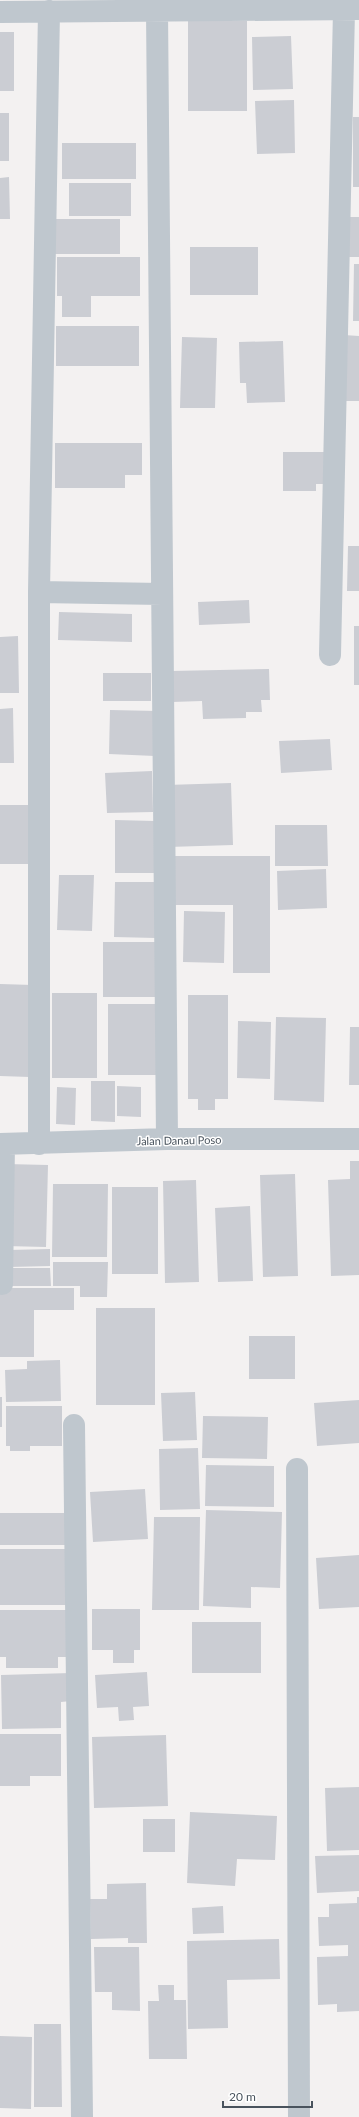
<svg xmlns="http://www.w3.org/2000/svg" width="359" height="2117" viewBox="0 0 359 2117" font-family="Lato,sans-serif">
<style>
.building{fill:#cbcdd3}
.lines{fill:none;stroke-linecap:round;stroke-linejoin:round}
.minor{stroke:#bfc7ce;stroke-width:22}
.labels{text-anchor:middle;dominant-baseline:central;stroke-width:3;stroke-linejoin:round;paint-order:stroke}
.street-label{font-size:11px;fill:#49535d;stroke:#fff}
</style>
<rect width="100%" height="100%" fill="#f3f1f1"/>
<path class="building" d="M188 21H247V111H188Z
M0 32H14V91H0Z
M291 36 293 89 253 90 252 37Z
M294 100 295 153 257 154 255 101Z
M0 113H9V161H0Z
M353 117H359V187H353Z
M62 143H136V179H62Z
M9 177 10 219H0V178Z
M69 183H131V216H69Z
M349 217H359V257H349Z
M54 219H120V254H54Z
M190 247H258V295H190Z
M57 257H140V296H91V317H62V296H57Z
M354 264H359V321H353Z
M56 326H139V366H56Z
M344 335 359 336V401H343Z
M182 337 217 338 215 408H180Z
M283 341 285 402 247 403 246 383H240L239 342Z
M55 443H142V475H125V488H55Z
M283 452H330L331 484H316V491H283Z
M348 546H359V591H347Z
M249 600 250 623 199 625 198 602Z
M59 612 132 614V642L58 640Z
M354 626H359V685H354Z
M18 636 19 693H0V637Z
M269 669 270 700H261L262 712H246V718L203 719 202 701 172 702 171 671Z
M103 673H151V701H103Z
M13 708 14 763H0V709Z
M110 710 157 711 155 756 109 754Z
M330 739 332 770 281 773 279 741Z
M152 771 153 812 107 813 105 773Z
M231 783 233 845 168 847 166 785Z
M0 805H33L34 864H0Z
M115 820 155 821V873H115Z
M275 825H327L328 866H275Z
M165 856H270V973H233V905H165Z
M326 869 327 908 278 910 277 871Z
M59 875H94L92 931 57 930Z
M115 882H156V938L114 937Z
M184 911 225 912 224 963 183 962Z
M103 942H157V997H103Z
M0 984 33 985 30 1077 0 1076Z
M52 993H97V1078H52Z
M188 995H228V1099H215V1110H198V1099H188Z
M108 1004H158V1075H108Z
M276 1017 326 1018 324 1102 274 1100Z
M238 1021 271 1022 270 1079 237 1078Z
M350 1027H359V1085H349Z
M91 1081H115V1122L91 1121Z
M117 1086 141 1087V1117L117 1116Z
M57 1087 76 1088 75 1125 56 1124Z
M350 1161H359V1275L331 1276 328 1180 350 1179Z
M6 1164 48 1165 46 1247 5 1246Z
M295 1174 298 1276 263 1277 260 1175Z
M196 1180 199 1282 165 1283 163 1181Z
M53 1184H108L107 1257H52Z
M112 1187H158V1274H112Z
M250 1206 253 1281 218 1282 215 1208Z
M50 1249V1266L9 1267V1250Z
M53 1262H108L107 1297H80V1286H53Z
M6 1268H50L51 1286H6Z
M0 1288H74V1310H34V1357H0Z
M96 1308H155V1405H96Z
M249 1336H295V1379H249Z
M60 1360 61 1401 6 1402 5 1370 27 1369V1361Z
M195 1392 197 1440 163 1441 161 1393Z
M0 1397H2V1427H0Z
M359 1400V1443L317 1446 314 1403Z
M6 1406H62V1446H30V1451H10V1446H6Z
M203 1416 268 1417 267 1459 202 1458Z
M198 1448 200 1509 160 1510 159 1449Z
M206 1465 274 1466V1507L205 1506Z
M145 1489 148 1539 93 1542 90 1492Z
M206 1510 282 1512 280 1588 251 1587V1608L203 1606Z
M0 1513H68V1545H0Z
M154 1517H200L199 1610H152Z
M0 1549H71V1605H0Z
M359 1555V1607L319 1609 316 1558Z
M92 1609H140V1650H134V1663H113V1650H92Z
M0 1610H73V1657H58V1668H6V1657H0Z
M192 1622H261V1673H192Z
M147 1672 149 1706 133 1707 134 1720 119 1721 118 1707 97 1708 95 1675Z
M71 1673V1701L61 1702V1728L2 1729 1 1675Z
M0 1734H61V1776H30V1786H0Z
M166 1735 168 1806 94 1808 92 1737Z
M359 1787V1850L327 1851 325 1788Z
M190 1812 277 1816 275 1860 237 1859 235 1886 187 1883Z
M143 1819H175V1852H143Z
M359 1855V1891L317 1893 315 1856Z
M146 1883 147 1943H128V1938L91 1939 90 1899H107V1884Z
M357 1897H359V2011L337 2012V2004L318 2005 317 1957 348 1956V1945L319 1946 318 1917H329V1904L357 1903Z
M223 1906 224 1933 193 1934 192 1908Z
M279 1939 280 1979 227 1980 228 2028 188 2029 187 1941Z
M94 1947H139L140 2011 112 2010V1992H95Z
M158 1985H174V2000H186L187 2059H149L148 2001H159Z
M34 2024H61L62 2107H34Z
M0 2036 32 2037 31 2109 0 2108Z"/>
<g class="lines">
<path class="minor" d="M157 10 167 1139
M0 12 359 9
M39 592 162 594
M330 655 344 10
M0 1144 167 1139H359
M39 1144V592L49 11
M2 1284 4 1144
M74 1425 82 2117
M297 1469 299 2117"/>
</g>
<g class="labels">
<g class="street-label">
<text transform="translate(179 1140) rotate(-1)">Jalan Danau Poso</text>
</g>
</g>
<path d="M223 2101v6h89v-6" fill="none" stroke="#49535d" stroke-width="2"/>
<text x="229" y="2101" font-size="12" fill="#49535d" stroke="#ffffff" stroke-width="3" paint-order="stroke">20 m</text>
</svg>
